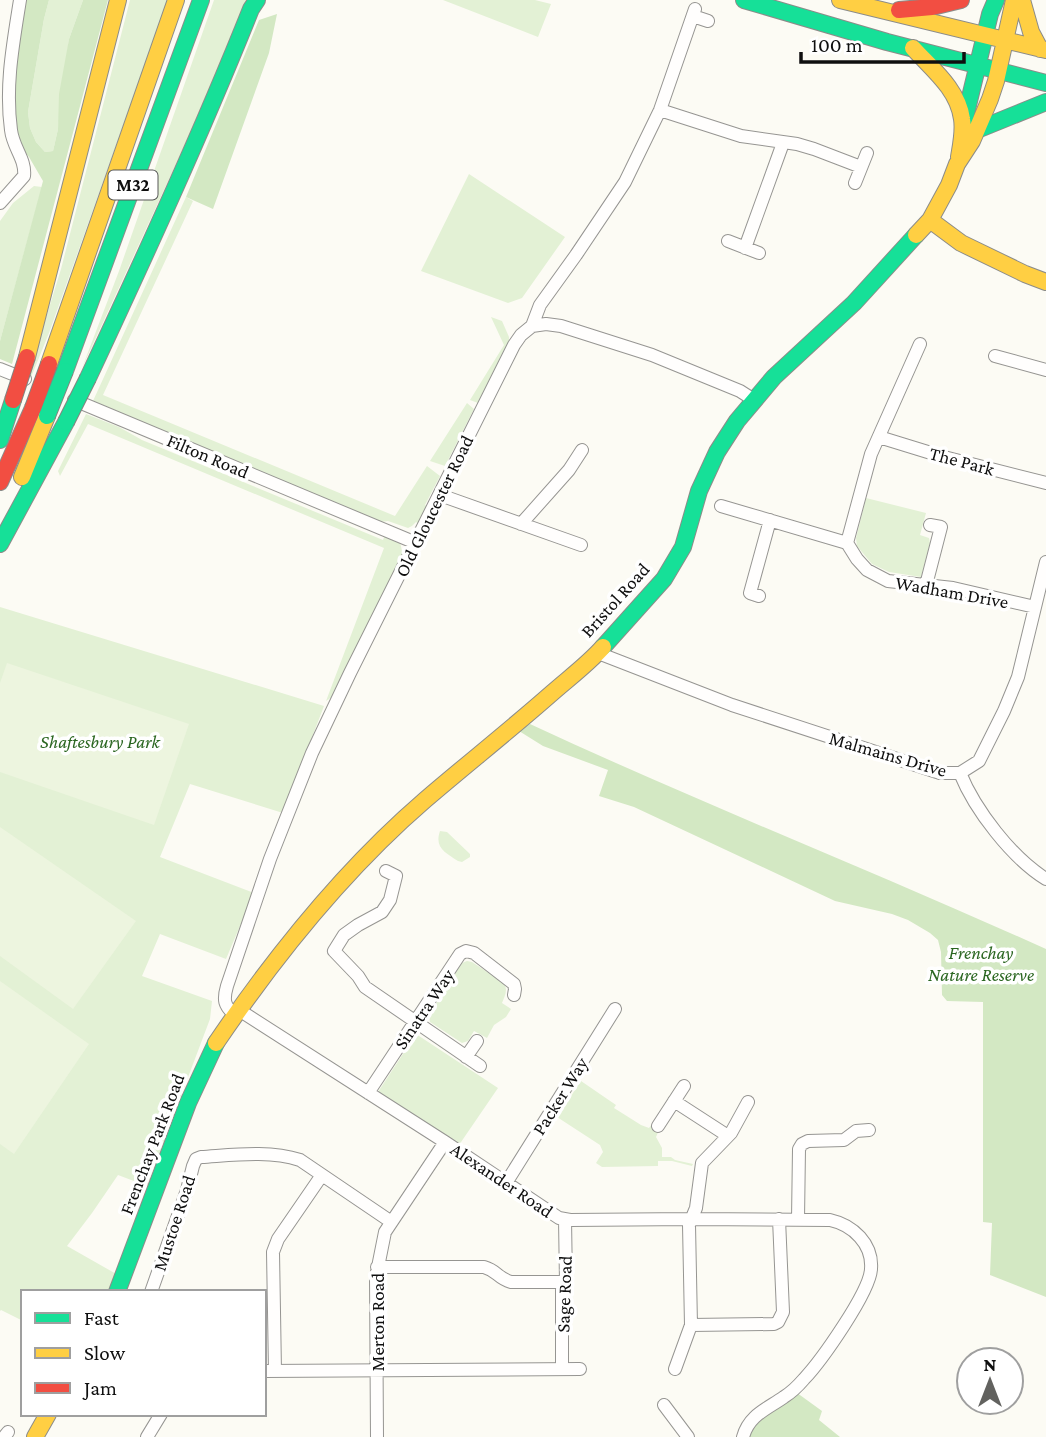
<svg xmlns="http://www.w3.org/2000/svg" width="1046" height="1437" viewBox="0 0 1046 1437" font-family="'Crimson Pro',serif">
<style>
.green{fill:#e3f1d5}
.forest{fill:#d3e8c3}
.pitch{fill:#edf5df}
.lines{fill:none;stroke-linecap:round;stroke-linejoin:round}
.street-casing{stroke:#969592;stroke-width:14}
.fast-casing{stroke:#8c8c89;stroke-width:18}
.slow-casing{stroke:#8c8c89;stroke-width:18}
.jam-casing{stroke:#8c8c89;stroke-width:18}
.street{stroke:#fffefd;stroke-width:12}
.fast{stroke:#16e098;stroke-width:16}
.slow{stroke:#ffcf43;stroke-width:16}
.jam{stroke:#f24e42;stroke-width:16}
.fast-bridge-casing{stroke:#83837f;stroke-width:18;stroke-linecap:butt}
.jam-bridge-casing{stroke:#83837f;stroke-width:18;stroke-linecap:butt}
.fast-bridge{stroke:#16e098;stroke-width:16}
.jam-bridge{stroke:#f24e42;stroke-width:16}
.labels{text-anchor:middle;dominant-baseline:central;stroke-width:7;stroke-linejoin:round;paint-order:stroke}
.shield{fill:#fff;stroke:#575757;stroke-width:2}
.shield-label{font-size:18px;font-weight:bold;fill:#0f0f0f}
.street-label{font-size:19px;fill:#0f0f0f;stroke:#fff}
.park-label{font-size:19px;font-style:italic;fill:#2a6620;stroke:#fff}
</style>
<rect width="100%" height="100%" fill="#fcfbf4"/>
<path class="green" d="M49 0H83L69 39 58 129 53 151 45 152 36 142 30 128 28 112 44 19Z
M130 0H168L49 333 30 380 29 373 61 269Z
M214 0H246L245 14 82 368 119 271Z
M443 0H535L551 4 538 37Z
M469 174 565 237 522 298 508 303 421 271Z
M34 186 42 187 0 341V221L13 203Z
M186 197 193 201 103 395 395 516 427 466 440 476 425 505 428 507 419 524 416 522 412 526 408 528 388 521 381 522 122 415V413L93 401Z
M491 317 502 321 509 337V341L478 403 470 400 504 345Z
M467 403 474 409 445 466 430 461Z
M86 414 119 427 142 440 383 540 385 535 400 542 403 556 332 697 326 701 384 548 88 424 60 476 58 471Z
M866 498 926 513 920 535 929 538 930 543 921 577 889 572 872 564 857 546 856 538Z
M0 607 324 706 283 813 190 784 160 857 254 893 226 959 160 934 142 976 212 1001 210 1019 147 1186 118 1175 92 1213 67 1246 118 1275 108 1292H23V1321L1 1310 0 1311Z
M440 831 447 832 470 854V857L462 862 458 861C446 853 434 848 440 831Z
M467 961 472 962 504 983C508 991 505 995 502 1003L511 1009 506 1017 494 1025 487 1038 474 1031 468 1041 462 1043 430 1022 429 1015 462 963Z
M416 1034 498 1088 459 1145 378 1092Z
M581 1081 616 1105 614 1108 641 1125 649 1128 652 1124 660 1128 656 1137 662 1148V1157H671L675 1160 693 1164 692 1166 672 1161H658V1166L602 1167 596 1163 603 1152 600 1145 557 1117Z"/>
<path class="forest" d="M24 0H49L44 19 28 112 30 128 36 142 45 152 53 151 58 129 59 94 69 39 83 0H108L12 364 0 359V341L43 181 29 157 17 143 13 93Z
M277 14 269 53 213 209 186 197 259 20Z
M530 724C700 803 875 872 1046 949V1297L990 1275 992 1223 983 1222V1002L947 1001 942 995 941 952 938 940 930 933 908 920 892 914 835 901 634 807 599 796 608 770 543 746 519 731 521 727Z
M793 1390 822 1411 819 1420 840 1437H743L745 1430Z"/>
<path class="pitch" d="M7 663 189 724 154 825 0 772V683Z
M0 827 136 921 73 1009 0 956Z
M0 981 89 1044 14 1154 0 1144Z"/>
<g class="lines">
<defs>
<path id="street" d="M693 16 708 21
M660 110 741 136 797 144 814 149 861 167
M855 183 867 153
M0 203 24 176C26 159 13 148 11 130 5 86 13 44 20 0
M728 241 759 253
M745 248 783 143
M532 326 546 324 561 326 652 355 740 391 754 400
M995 356 1046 370
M0 369 25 379
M74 400 416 543
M879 437 944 457 1046 483
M440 495 581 545
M721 506 847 543 857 559 867 570 888 581 953 588 1035 607
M521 524 569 470 582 450
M847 543 871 454 920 344
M926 585 941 527 930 525
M759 596 750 593 770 520
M598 653 732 705 940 773H960L979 761 1004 711 1018 677 1046 562
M960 773C975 810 1012 858 1046 879
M386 871 396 876 390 900 382 912 358 925 344 935 334 951 358 976 365 987 480 1066
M239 1010 445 1142 559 1218 570 1220 692 1219 830 1220C853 1225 873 1244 871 1269 870 1292 821 1361 804 1379 798 1386 792 1392 784 1397 767 1409 749 1415 743 1437
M235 1015C224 1006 223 1000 227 986L270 859 312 753 350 673 514 345 521 335 532 326 540 305 576 255 625 182 660 110 695 9
M466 1057 477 1041
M368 1093 460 954 466 951 474 953 514 984 515 989 514 995
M674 1101 728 1136
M658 1126 684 1086
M506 1183 615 1009
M798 1219 799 1149 802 1144 808 1141 844 1140 856 1131 869 1130
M377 1267H484C498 1271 497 1278 511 1282H566
M151 1292 187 1190 193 1166 196 1159 201 1157C233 1155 269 1150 300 1160L390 1221
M691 1325 774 1324 778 1322 783 1312 779 1219
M562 1368V1290L566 1282 565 1219
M675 1369 691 1325 689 1225 696 1208 702 1163 731 1133 748 1102
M264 1371 580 1369
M275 1371 273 1252 278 1239 322 1175
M664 1405 688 1437
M4 1437 8 1432
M147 1437 161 1414
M377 1437 376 1277 385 1232 445 1142"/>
<path id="fast" d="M744 0 887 42 1046 83
M964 122 990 14 996 0
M977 130 1046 102
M65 371 201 0
M88 378C145 256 201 134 251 9L257 0
M0 440 13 400
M0 544 66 422
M603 647 664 579 683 547 699 491 717 452 737 421 774 377 854 303 916 235
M117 1292 188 1103 216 1043"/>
<path id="slow" d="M840 0 1046 50
M1022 0 1031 32 1040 49
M913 48C932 69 958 89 962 119 964 131 961 145 959 157
M930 220 961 243 1025 274 1046 282
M916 235 930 220 949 185 957 164 972 141 990 99 996 81 1014 0
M27 357 118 0
M49 364 176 0
M22 477 47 416
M216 1043C275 956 345 869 425 800 467 764 510 730 552 693 569 678 588 664 603 647
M35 1437 48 1414"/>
<path id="jam" d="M899 10 932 7 961 0
M0 482 33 408"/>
</defs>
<use href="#street" class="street-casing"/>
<use href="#fast" class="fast-casing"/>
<use href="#slow" class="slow-casing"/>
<use href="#jam" class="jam-casing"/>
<use href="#street" class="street"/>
<use href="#fast" class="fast"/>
<use href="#slow" class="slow"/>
<use href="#jam" class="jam"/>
<defs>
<path id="fast-bridge" d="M47 416 65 371
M66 422 88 378"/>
<path id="jam-bridge" d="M13 400 27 357
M33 408 49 364"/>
</defs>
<use href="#fast-bridge" class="fast-bridge-casing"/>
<use href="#jam-bridge" class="jam-bridge-casing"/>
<use href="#fast-bridge" class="fast-bridge"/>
<use href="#jam-bridge" class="jam-bridge"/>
</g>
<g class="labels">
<rect class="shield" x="108.5" y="170.5" width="49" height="29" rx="5"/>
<g class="shield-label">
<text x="133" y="185">M32</text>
</g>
<g class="street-label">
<text transform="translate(208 456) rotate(23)">Filton Road</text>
<text transform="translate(962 461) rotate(15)">The Park</text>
<text transform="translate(434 506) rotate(-64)">Old Gloucester Road</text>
<text transform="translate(952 592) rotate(10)">Wadham Drive</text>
<text transform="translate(615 600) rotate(-48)">Bristol Road</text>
<text transform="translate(888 754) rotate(16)">Malmains Drive</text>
<text transform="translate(424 1009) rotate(-56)">Sinatra Way</text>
<text transform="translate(560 1096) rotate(-58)">Packer Way</text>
<text transform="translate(152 1144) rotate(-69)">Frenchay Park Road</text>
<text transform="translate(502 1180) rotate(34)">Alexander Road</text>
<text transform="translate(174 1223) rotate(-72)">Mustoe Road</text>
<text transform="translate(564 1294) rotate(-88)">Sage Road</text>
<text transform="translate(377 1322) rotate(-90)">Merton Road</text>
</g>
<g class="park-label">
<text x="100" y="741">Shaftesbury Park</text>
<text x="981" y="952">Frenchay<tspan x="981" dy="22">Nature Reserve</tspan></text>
</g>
</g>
<rect x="21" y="1290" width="245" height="126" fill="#ffffff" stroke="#9f9f9f" stroke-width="2"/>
<rect x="35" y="1313" width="35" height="10" fill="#16e098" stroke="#9f9f9f" stroke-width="2"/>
<text x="84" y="1325" font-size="21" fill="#0f0f0f">Fast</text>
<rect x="35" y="1348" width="35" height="10" fill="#ffcf43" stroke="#9f9f9f" stroke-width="2"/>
<text x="84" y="1360" font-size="21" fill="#0f0f0f">Slow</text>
<rect x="35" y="1383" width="35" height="10" fill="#f24e42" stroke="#9f9f9f" stroke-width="2"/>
<text x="84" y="1395" font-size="21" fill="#0f0f0f">Jam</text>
<g transform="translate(990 1381)"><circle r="33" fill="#ffffff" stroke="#9f9f9f" stroke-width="2"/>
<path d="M0-5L12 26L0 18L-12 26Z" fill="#62625f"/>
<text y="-10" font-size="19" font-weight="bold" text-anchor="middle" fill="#0f0f0f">N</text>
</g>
<path d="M801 52v10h163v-10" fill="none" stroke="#0f0f0f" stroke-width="3.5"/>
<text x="811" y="52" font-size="21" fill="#0f0f0f" stroke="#ffffff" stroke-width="5" paint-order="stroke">100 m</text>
</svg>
